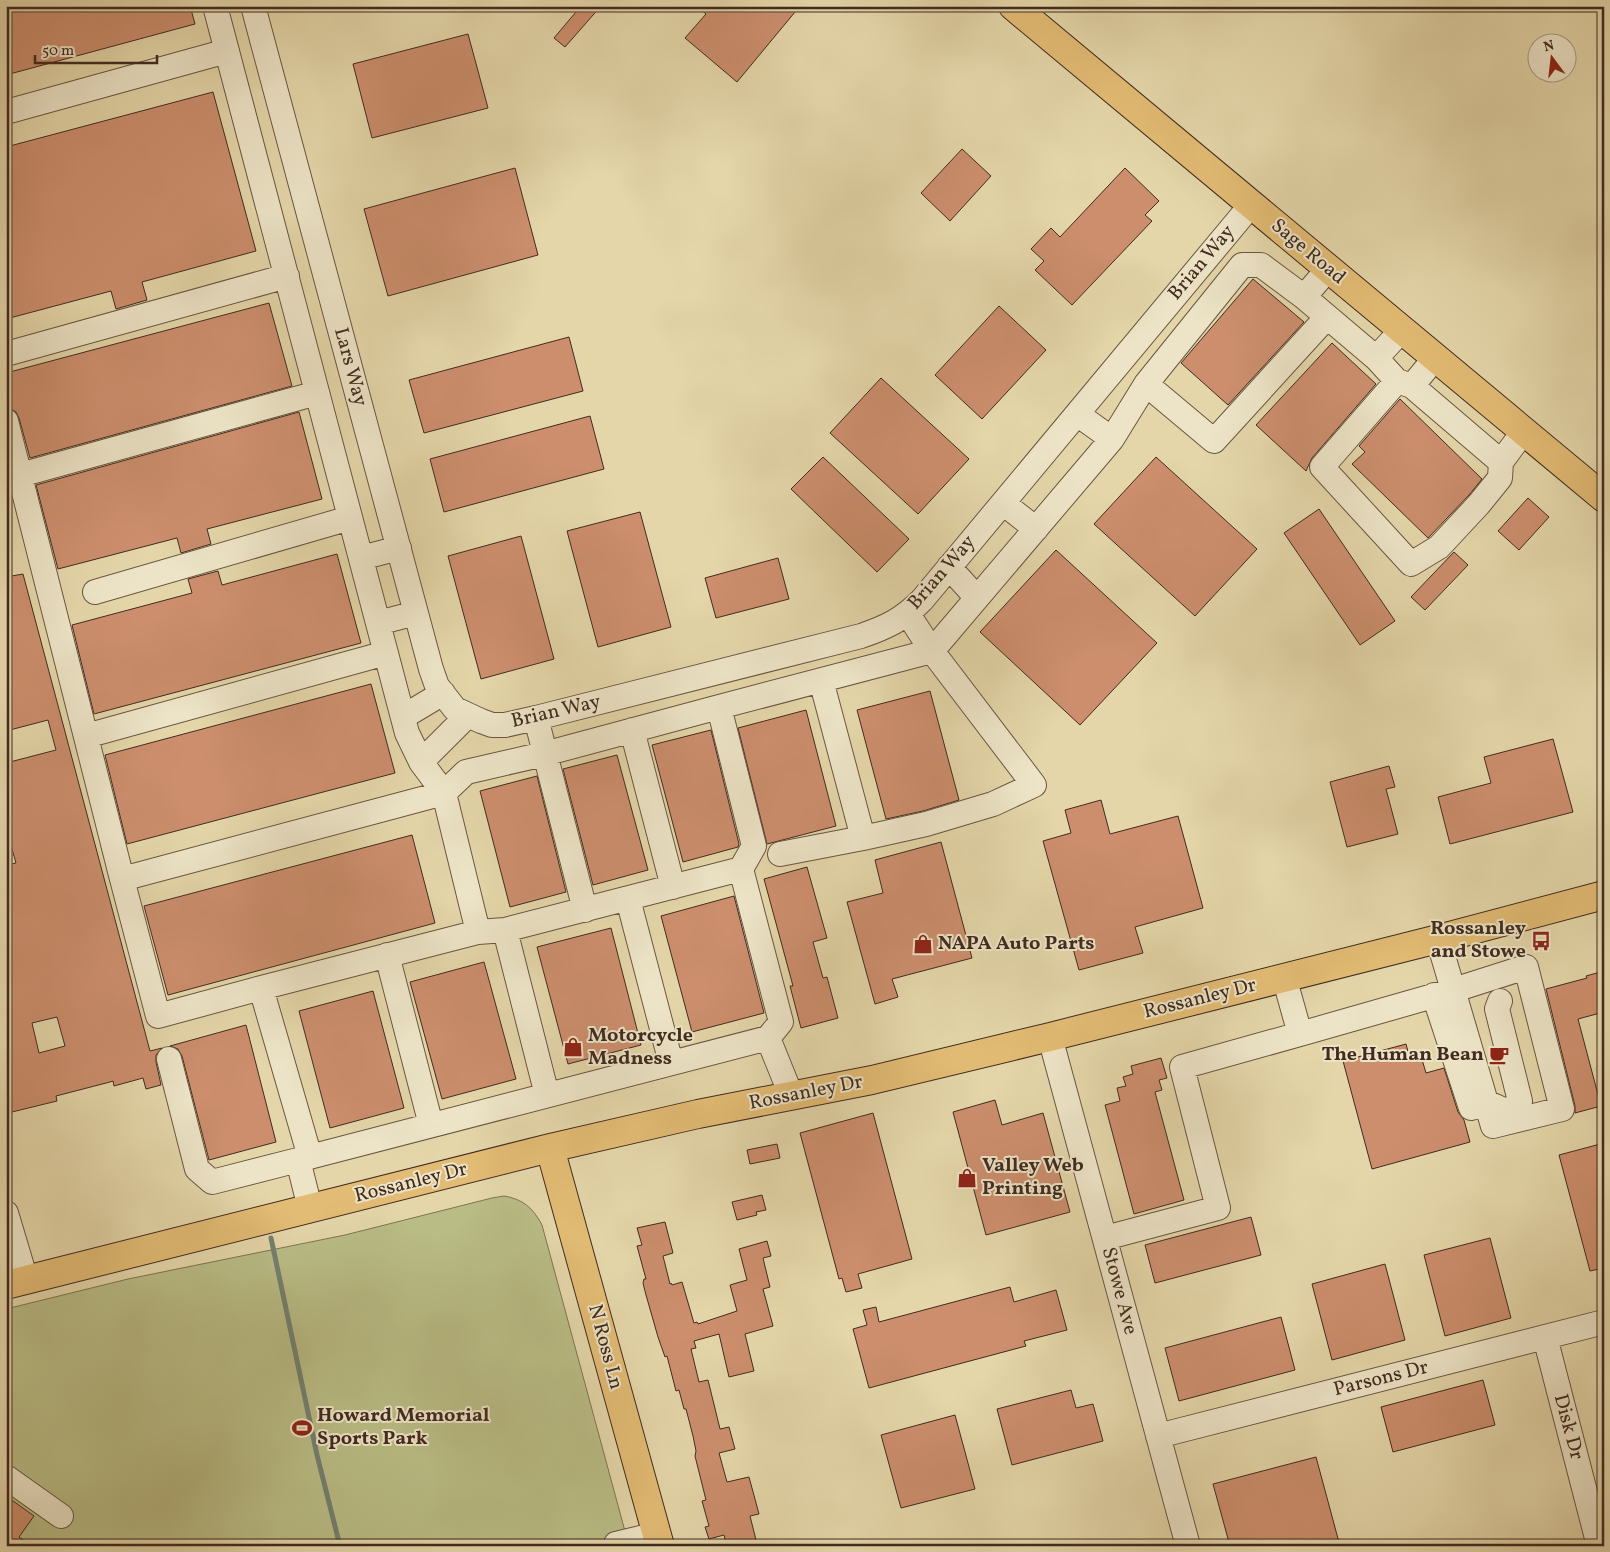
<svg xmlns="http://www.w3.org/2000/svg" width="1610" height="1552" viewBox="0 0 1610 1552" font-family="Vollkorn,serif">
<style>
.green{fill:#b9bc85;stroke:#7d7452}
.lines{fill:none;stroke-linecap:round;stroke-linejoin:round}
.stream{stroke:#738070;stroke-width:5}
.building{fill:#cc8e6d;stroke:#412b20;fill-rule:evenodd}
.minor-casing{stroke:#6a5642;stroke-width:26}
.major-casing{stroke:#412b20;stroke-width:30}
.minor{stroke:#ede4c7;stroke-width:24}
.major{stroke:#e2bb74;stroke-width:28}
.labels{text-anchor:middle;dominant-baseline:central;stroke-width:4;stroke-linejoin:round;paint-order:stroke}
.street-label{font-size:20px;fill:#412b20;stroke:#ede4c7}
.poi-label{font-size:20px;font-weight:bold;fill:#412b20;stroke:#ede4c7;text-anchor:start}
</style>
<rect width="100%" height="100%" fill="#e4d6a9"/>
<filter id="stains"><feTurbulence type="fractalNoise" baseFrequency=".004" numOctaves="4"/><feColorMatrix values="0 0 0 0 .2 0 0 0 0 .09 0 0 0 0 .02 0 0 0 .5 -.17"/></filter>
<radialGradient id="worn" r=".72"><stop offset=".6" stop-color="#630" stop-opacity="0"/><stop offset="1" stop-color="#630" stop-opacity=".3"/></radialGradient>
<path class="green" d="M504 1196C523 1199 533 1208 542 1225L629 1546H6V1309L128 1279 345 1235 492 1198Z"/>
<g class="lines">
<path class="stream" d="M271 1238 317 1455 340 1546"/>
</g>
<path class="building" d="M6 6H190L195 24 6 75Z
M581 6H601L565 47 554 38Z
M696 6H789L795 12 737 82 685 38 706 14Z
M468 34 488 108 372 138 353 64Z
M213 92 256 251 142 282 147 300 116 309 111 291 6 319V147Z
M962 149 991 176 950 221 921 193Z
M515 168 538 255 388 296 364 209Z
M1125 168 1159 201 1145 215 1152 221 1072 305 1035 270 1044 261 1031 249 1051 228 1060 237Z
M1253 279 1304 322 1228 405 1181 363Z
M269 303 292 386 30 458 19 418 16 412 11 409 6 389V373Z
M999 306 1046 350 982 419 935 375Z
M569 337 583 391 424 433 409 380Z
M1332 343 1376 384 1312 458 1306 471 1256 425Z
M881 378 969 459 918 514 830 433Z
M1400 399 1482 479 1469 495 1428 538 1352 464 1365 452 1359 446Z
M299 412 322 499 207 529 211 544 181 553 177 538 58 569 36 485Z
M590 416 604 469 444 512 430 459Z
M823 457 909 539 877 572 791 489Z
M1156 457 1257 549 1195 616 1094 524Z
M1528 498 1549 517 1519 550 1498 531Z
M1319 509 1395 621 1360 645 1284 533Z
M640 512 671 627 598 647 567 531Z
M521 536 554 659 481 679 448 556Z
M1056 550 1157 643 1080 725 980 632Z
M1454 552 1468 565 1425 610 1411 597Z
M337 554 361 643 94 714 72 625 192 593 188 579 218 571 222 585Z
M778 558 789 599 716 618 705 578Z
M23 574 150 1051 162 1048 156 1055V1062L161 1085 146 1089 143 1078 114 1086 113 1081 110 1082 56 1096 57 1101 12 1112 6 1088V865L16 863 6 828V763L56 750 48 720 6 731V577ZM57 1017 65 1046 39 1053 32 1023Z
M371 684 395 773 127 844 105 755Z
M930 691 959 800 923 811 886 819 857 710Z
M806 710 836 826 767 844 738 728Z
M711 730 739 844 738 847 683 862 652 745Z
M1553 739 1573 812 1450 844 1438 797 1491 783 1484 757Z
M617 755 648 870 593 885 563 769Z
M1389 766 1395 787 1386 789 1398 834 1347 847 1330 782Z
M537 776 566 892 510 907 480 791Z
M1101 800 1110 834 1178 816 1203 908 1135 927 1143 953 1079 970 1043 841 1071 833 1065 810Z
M412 835 435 923 168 995 144 906Z
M941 842 972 958 892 979 898 997 875 1004 847 902 883 893 875 860Z
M807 867 827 938 813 942 823 978 827 977 838 1018 801 1028 790 986H793L764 879Z
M734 896 764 1013 692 1032 661 916Z
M611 928 641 1045 568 1064 537 947Z
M484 962 516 1079 442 1099 410 982Z
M1604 971V1012L1578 1019 1601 1106 1575 1113V1106L1546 989 1587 978 1586 976Z
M373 991 404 1108 330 1128 299 1011Z
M246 1025 276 1142 209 1160 182 1056 178 1049 170 1046Z
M1406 1044 1410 1059 1421 1056 1426 1073 1444 1068 1458 1112 1464 1120 1470 1142 1372 1169 1343 1061Z
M1161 1058 1167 1078 1159 1080 1162 1090 1155 1092 1184 1200 1134 1214 1105 1105 1120 1101 1117 1088 1126 1086 1123 1077 1133 1074 1131 1066Z
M995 1100 1002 1125 1043 1113 1070 1212 986 1235 953 1112Z
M873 1113 912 1259 858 1274 862 1288 846 1292 842 1278 839 1279 800 1133Z
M1604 1143V1268L1590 1271 1559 1155Z
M777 1144 780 1158 750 1164 747 1150Z
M762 1195 766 1210 756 1212 757 1215 737 1220 732 1202Z
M1251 1217 1261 1255 1155 1283 1145 1245Z
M665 1222 673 1253 663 1256 670 1284 671 1283 672 1285 682 1282 694 1323 697 1322 698 1324 737 1311 730 1285 747 1280 739 1249 767 1241 771 1256 763 1258 770 1287 763 1289 773 1326 745 1334 754 1371 729 1377 719 1334 694 1341 696 1348 691 1349 699 1382 708 1380 720 1429 729 1427 735 1449 719 1453 727 1482 749 1477 759 1514 750 1516 756 1540 736 1546 734 1541 726 1544 724 1535 709 1539 705 1527 709 1526 702 1501 706 1500 695 1456 696 1451 693 1436 686 1409H684L679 1390 676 1391 667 1356 665 1357 658 1337 646 1295 643 1283 644 1279H646L637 1246 642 1245 637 1228Z
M1490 1238 1511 1318 1445 1336 1424 1255Z
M1385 1264 1405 1340 1332 1360 1312 1284Z
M1010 1287 1014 1302 1056 1290 1067 1330 1024 1341 1026 1346 869 1388 853 1329 867 1325 863 1310 876 1307 879 1322Z
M1281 1317 1295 1370 1179 1401 1165 1348Z
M1483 1380 1495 1425 1393 1452 1381 1407Z
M1071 1390 1076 1408 1093 1404 1103 1441 1012 1465 997 1409Z
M955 1415 975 1489 901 1508 881 1435Z
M1316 1457 1340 1546H1230L1213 1484Z
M6 1496 34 1516 19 1537 32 1546H6Z"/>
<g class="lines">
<defs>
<path id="minor" d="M215 6 407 733 421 762 444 793 466 772 544 754 719 707 754 846 741 869
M253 6 431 669 437 686 455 709 481 721 492 725H505L536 718 861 636C887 627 902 620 922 600L1251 205
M6 112 227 51
M1304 297 1328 269
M6 354 287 276
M1376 358 1402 330
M1397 381 1322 467 1411 564 1439 547 1479 504 1500 478 1501 462
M1146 384 1214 441 1327 317
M1412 386 1435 358
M1077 414 1112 439
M6 421 122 879
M20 475 317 393
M1003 503 1036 529
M361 558 399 548
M949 567 977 598
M95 592 350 518
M908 614 932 651 1112 439 1146 384 1242 265H1261L1304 297 1376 358 1397 381 1412 386 1501 462 1524 431
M378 623 416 613
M719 707 932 651 1034 785 993 804 926 824 863 838 821 680
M403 717 443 693
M536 718 585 910
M632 730 673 887
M86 736 386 653
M421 762 468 715
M780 854 863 838
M628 899 671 1063
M505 930 547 1095
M478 932 505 930 741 869 781 1022 768 1038
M387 955 431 1125
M261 988 478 932 444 793 122 879 158 1016 261 988 310 1157
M1434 995 1471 1108C1476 1107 1482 1104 1487 1104 1502 1105 1503 1119 1520 1101L1497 1009 1500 1001
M1300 1034 1454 990 1526 967 1562 1109 1493 1126 1438 939
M1050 1037 1188 1546
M169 1059 197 1169 212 1182 298 1160
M310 1208 298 1160 768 1038 791 1095
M6 1213 26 1280
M1105 1238 1218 1208 1182 1067 1300 1034 1284 977
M1545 1337 1599 1546
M1158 1436 1604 1322
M6 1477 61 1516
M616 1544 657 1534"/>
<path id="major" d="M1013 6 1604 498
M550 1148 660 1546
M6 1285 550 1148 698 1114 872 1080 1050 1037 1438 939 1604 895"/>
</defs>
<use href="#minor" class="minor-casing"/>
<use href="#major" class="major-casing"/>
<use href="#minor" class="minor"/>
<use href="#major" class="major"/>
</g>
<defs>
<symbol id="bus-bare" viewBox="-9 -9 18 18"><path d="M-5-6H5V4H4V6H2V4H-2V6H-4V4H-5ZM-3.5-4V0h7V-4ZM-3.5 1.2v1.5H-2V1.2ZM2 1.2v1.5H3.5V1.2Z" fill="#8f2418" stroke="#ede4c7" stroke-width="2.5" paint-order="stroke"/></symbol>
<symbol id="shop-bare" viewBox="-9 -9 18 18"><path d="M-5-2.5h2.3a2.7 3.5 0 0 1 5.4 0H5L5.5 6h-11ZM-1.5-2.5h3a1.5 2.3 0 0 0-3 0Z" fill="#8f2418" stroke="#ede4c7" stroke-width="2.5" paint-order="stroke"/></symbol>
<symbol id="cafe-bare" viewBox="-9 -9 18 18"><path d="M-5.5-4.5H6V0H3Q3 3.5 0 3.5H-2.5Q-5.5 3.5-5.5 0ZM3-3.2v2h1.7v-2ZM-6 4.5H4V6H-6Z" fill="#8f2418" stroke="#ede4c7" stroke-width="2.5" paint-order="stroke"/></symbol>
<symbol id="stadium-bare" viewBox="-9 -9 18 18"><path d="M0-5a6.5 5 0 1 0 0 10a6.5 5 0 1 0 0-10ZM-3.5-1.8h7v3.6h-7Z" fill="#8f2418" stroke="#ede4c7" stroke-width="2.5" paint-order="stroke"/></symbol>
</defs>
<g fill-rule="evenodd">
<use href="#bus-bare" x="1527" y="927" width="28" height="28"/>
<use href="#shop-bare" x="909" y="930" width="28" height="28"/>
<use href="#shop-bare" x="559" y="1033" width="28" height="28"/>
<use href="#cafe-bare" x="1485" y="1041" width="28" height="28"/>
<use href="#shop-bare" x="953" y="1164" width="28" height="28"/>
<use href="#stadium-bare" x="288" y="1414" width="28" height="28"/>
</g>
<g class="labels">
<g class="street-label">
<text transform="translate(1308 252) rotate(40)">Sage Road</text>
<text transform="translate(1202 263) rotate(-50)">Brian Way</text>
<text transform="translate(350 367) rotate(75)">Lars Way</text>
<text transform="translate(942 573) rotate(-49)">Brian Way</text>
<text transform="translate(556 712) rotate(-13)">Brian Way</text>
<text transform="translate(1200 999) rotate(-14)">Rossanley Dr</text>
<text transform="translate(806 1093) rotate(-11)">Rossanley Dr</text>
<text transform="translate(411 1183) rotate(-14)">Rossanley Dr</text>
<text transform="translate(1119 1291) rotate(75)">Stowe Ave</text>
<text transform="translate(605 1347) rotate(75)">N Ross Ln</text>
<text transform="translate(1381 1379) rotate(-14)">Parsons Dr</text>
<text transform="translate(1568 1427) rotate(75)">Disk Dr</text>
</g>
<g class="poi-label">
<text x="1526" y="929" text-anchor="end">Rossanley<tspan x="1526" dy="23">and Stowe</tspan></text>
<text x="938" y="944">NAPA Auto Parts</text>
<text x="588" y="1036">Motorcycle<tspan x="588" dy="23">Madness</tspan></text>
<text x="1484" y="1055" text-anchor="end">The Human Bean</text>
<text x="982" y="1166">Valley Web<tspan x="982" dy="23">Printing</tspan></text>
<text x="317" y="1416">Howard Memorial<tspan x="317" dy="23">Sports Park</tspan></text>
</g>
</g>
<rect width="1610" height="1552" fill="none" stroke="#e4d6a9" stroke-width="25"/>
<rect x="8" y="8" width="1595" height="1537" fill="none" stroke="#412b20" stroke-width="2.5"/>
<rect x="12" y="12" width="1585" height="1527" fill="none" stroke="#412b20"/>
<g transform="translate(1552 58) rotate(345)"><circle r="24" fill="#ede4c7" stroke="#a89a84"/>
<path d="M0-4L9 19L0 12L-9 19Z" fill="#8f2418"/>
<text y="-8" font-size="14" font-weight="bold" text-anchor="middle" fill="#412b20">N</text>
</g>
<path d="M35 55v8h122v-8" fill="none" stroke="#412b20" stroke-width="2.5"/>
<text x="42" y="55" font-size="15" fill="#412b20" stroke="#ede4c7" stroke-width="4" paint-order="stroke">50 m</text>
<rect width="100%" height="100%" filter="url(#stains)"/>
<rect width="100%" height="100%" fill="url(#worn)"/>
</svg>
